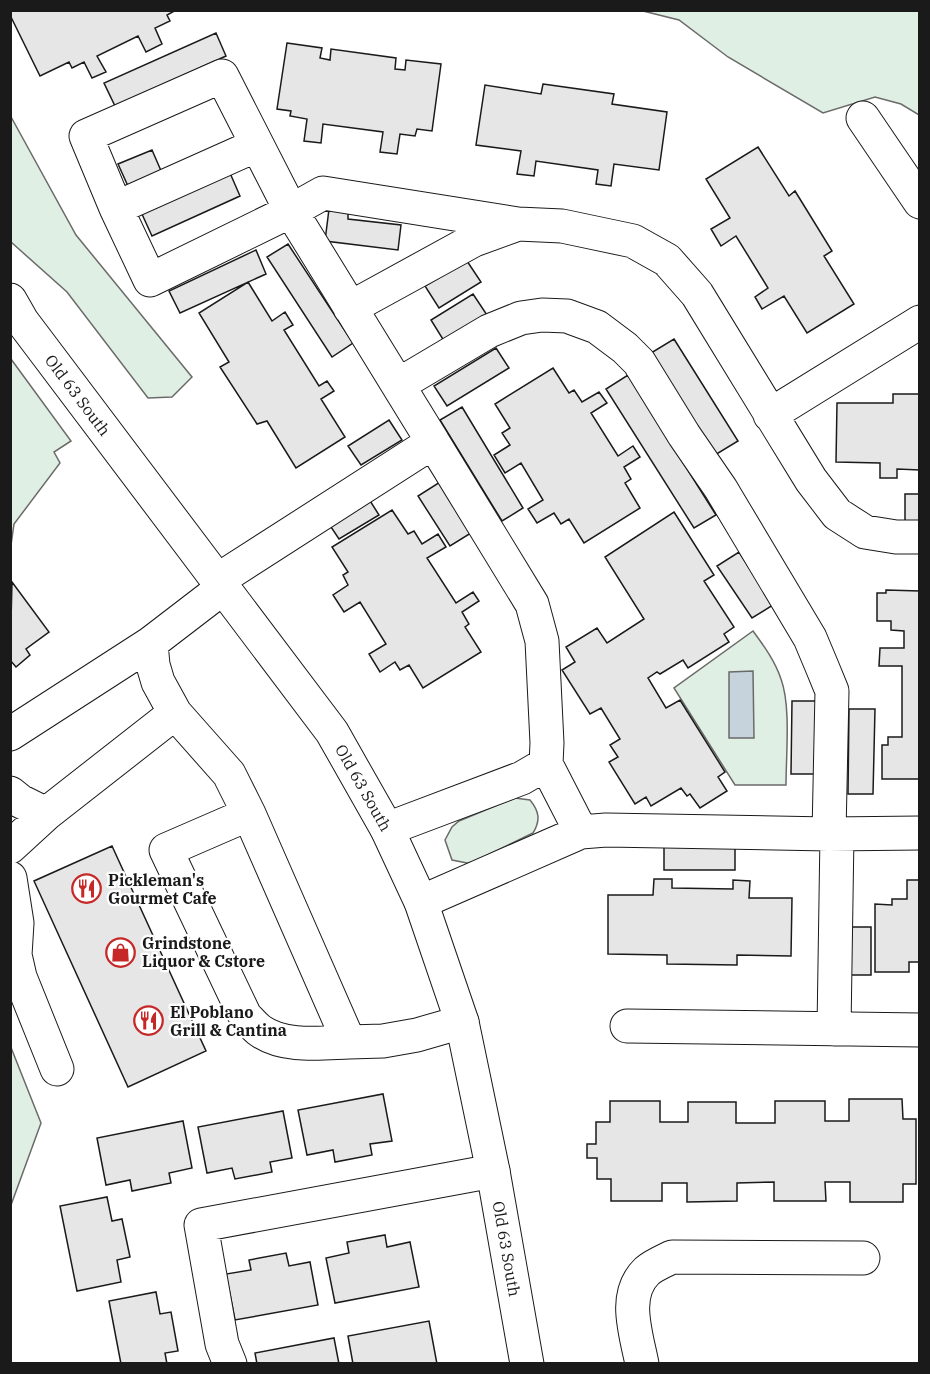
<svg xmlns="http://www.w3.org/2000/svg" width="930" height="1374" viewBox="0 0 930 1374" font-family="'IBM Plex Serif',serif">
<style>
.green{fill:#e0efe3;stroke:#6a6a6a;stroke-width:1.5}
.water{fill:#c6d2dc;stroke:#6a6a6a;stroke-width:1.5}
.building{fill:#e6e6e6;stroke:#1a1a1a;stroke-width:1.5}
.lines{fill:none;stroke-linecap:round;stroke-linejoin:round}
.minor-casing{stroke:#1a1a1a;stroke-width:35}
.major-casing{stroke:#1a1a1a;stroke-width:35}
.minor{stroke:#fff;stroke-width:33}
.major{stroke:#fff;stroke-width:33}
.labels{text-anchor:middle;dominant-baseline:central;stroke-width:4.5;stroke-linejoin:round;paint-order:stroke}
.street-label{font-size:16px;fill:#1a1a1a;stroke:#fff}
.poi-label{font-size:16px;font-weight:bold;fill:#1a1a1a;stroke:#fff;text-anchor:start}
</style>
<rect width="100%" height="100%" fill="#fff"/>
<path class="green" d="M643 11H919V115L901 104 875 97 823 113 728 57 679 20Z
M10 115 76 235 192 377 172 397 148 398 67 292 11 242Z
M11 359 71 441 54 452 60 463 14 524 11 545Z
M753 631C764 646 775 661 781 679 791 706 786 755 786 785H735L674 688Z
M515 798 530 800C539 811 541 820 533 833L473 862 467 863 452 860 445 840 452 827 459 821Z
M10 1045 41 1123 11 1205H10Z"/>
<path class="water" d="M753 671 754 738H729V672Z"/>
<path class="building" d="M176 10 167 15 170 21 155 28 162 44 146 52 138 36 97 56 106 72 92 78 84 62 72 68 69 62 40 76 10 15 12 10Z
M216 33 226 56 115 106 104 83Z
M287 43 322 48 320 58 330 60 331 49 396 58 395 69 405 70 406 60 441 64 432 131 417 129 415 136 400 134 397 154 380 152 383 132 323 124 321 143 304 141 307 119 290 116 291 111 277 109Z
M543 84 614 94 612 104 667 112 659 170 614 164 611 186 596 184 598 170 536 161 534 176 517 174 521 151 476 145 485 85 541 94Z
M758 147 789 196 795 191 832 251 824 256 854 304 807 333 784 296 762 309 755 297 768 288 736 236 721 246 711 229 730 218 706 179Z
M152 150 162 173 128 186 118 164Z
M230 173 240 196 152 236 141 212Z
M329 209 348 212V219L401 225 398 250 325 241Z
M288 244 353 343 332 357 267 257Z
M256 250 266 274 180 313 169 291Z
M467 261 481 282 439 308 425 286Z
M248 282 272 321 285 312 293 325 284 330 319 386 327 381 334 391 321 399 345 437 296 468 267 421 257 424 220 367 229 362 199 313Z
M473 294 487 315 444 341 431 320Z
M674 339 738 441 715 455 651 353Z
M496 348 509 368 447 406 434 386Z
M553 368 569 393 574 390 582 402 599 392 607 403 591 413 618 456 633 446 640 457 624 467 631 479 625 483 640 508 584 543 569 519 561 524 554 513 537 523 528 509 543 500 521 463 505 473 494 455 510 445 502 433 510 428 495 404Z
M628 375 716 515 694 528 606 389Z
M893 394H920V470L897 469V478H880V463L836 462 837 403H893Z
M462 407 523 508 502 521 440 420Z
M389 420 402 440 361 465 348 446Z
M440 482 471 533 450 546 418 496Z
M905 494H920V521H905Z
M367 496 379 515 339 539 327 521Z
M392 510 408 534 414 531 422 544 438 534 446 547 427 558 456 603 473 592 479 601 462 612 469 624 465 627 481 652 423 688 409 665 400 670 395 662 380 672 369 654 386 644 360 602 344 612 333 595 348 585 343 575 348 572 332 547Z
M674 512 714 575 704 581 734 627 724 634 729 642 688 668 683 660 660 674 657 672 648 678 666 708 680 700 725 772 718 777 727 791 700 808 690 794 687 796 681 788 651 806 646 797 635 804 609 762 618 757 610 745 620 739 601 708 590 714 562 670 575 662 566 647 597 628 607 643 644 619 605 557Z
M739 552 773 605 752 618 717 566Z
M12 582 49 632 26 649 30 655 16 667 10 660Z
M886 590 920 591V779H882V745H888V737H902V666H879L880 648H904V631L891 630V621H877V593H886Z
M792 701H818L817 774H791Z
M849 709H875L873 794H848Z
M112 846 206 1051 128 1087 34 881Z
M664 846H735V870H664Z
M654 879H672V888L733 889V880L750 881 749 898H792L791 956 737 955V965L667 964V955L608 954V895H653Z
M907 880H920V962H909V972H875V904L892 905V899H907Z
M850 927H871V975H850Z
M383 1094 392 1141 370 1144 372 1155 335 1162 333 1150 307 1155 298 1110Z
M849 1099H902L903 1119H916V1184H903V1202H850V1182H825L826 1201H774V1182L737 1183V1201L687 1202V1183H662V1201H611V1179H597V1158H587V1144H596V1122H610V1101H660V1122H688V1102H736V1123H775V1101H825V1121H849Z
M283 1111 292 1158 270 1162 272 1172 235 1179 232 1168 207 1173 198 1127Z
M183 1121 192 1168 169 1173 171 1183 132 1191 130 1180 106 1185 97 1138Z
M107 1197 112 1221 122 1219 130 1257 117 1260 121 1282 77 1291 60 1206Z
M385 1235 387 1247 410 1242 419 1287 335 1303 326 1258 349 1253 347 1242Z
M286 1253 289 1266 310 1262 318 1305 235 1320 226 1274 251 1270 249 1260Z
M156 1292 160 1314 171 1312 178 1351 165 1353 167 1364H121L109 1301Z
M429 1321 437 1364H353L348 1336Z
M334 1338 339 1364H257L255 1353Z"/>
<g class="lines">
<defs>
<path id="minor" d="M863 118 920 202
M116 208 257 145
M350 308 474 240 518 224 562 226 633 241 667 260 697 294 811 480 837 514 865 532 896 537H920
M398 385 489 331 521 318 542 315 567 316 597 327 625 348 639 362 684 435 721 489 810 638 823 669 832 691 829 834
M770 415 920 322
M433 442 532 604 542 641 547 743 546 764 581 832
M218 580 433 442 291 211 222 76 86 136 116 208 150 280 291 211 323 193 518 224
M224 587 151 643 153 665 158 682 175 713 229 774 249 814 349 1042 383 1041 417 1035 462 1022
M10 734 151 643
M10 793 20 801 46 814
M249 814 166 850 245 1016C249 1020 254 1026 259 1030 283 1048 321 1043 349 1042
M387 829 522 778 546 764
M10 847 46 814 175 713
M10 878 17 923 15 955 20 977 57 1069
M421 902 581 832 606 830 829 834 920 833
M627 1026 920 1030
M834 1029 837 834
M230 1364 222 1344 201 1225 493 1171
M642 1364C636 1333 622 1295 647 1271 654 1265 664 1261 672 1257L863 1258"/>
<g id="major">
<path id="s1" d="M10 300 22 321 332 732 387 829 421 902 462 1022 493 1171 527 1364"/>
</g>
</defs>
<use href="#minor" class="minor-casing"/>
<use href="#major" class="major-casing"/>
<use href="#minor" class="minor"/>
<use href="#major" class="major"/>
</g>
<defs>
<symbol id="restaurant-ring" viewBox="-11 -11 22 22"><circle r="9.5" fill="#fff" stroke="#c62828" stroke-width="1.5"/><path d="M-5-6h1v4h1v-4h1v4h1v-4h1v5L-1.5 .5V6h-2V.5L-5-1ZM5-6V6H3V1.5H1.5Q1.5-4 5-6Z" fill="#c62828"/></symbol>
<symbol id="shop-ring" viewBox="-11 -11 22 22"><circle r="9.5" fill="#fff" stroke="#c62828" stroke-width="1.5"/><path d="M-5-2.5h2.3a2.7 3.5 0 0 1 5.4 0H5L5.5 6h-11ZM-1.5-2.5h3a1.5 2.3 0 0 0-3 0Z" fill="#c62828"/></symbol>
</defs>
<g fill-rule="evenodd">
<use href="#restaurant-ring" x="70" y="872" width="33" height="33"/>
<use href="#shop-ring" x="104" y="936" width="33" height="33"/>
<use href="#restaurant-ring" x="132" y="1004" width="33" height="33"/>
</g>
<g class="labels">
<g class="street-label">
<text stroke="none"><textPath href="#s1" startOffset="117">Old 63 South</textPath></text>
<text stroke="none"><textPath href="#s1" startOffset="603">Old 63 South</textPath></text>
<text stroke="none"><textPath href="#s1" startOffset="1089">Old 63 South</textPath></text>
</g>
<g class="poi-label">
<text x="108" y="880">Pickleman's<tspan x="108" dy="18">Gourmet Cafe</tspan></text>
<text x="142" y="943">Grindstone<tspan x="142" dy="18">Liquor &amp; Cstore</tspan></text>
<text x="170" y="1012">El Poblano<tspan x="170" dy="18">Grill &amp; Cantina</tspan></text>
</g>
</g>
<rect width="930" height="1374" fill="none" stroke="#1a1a1a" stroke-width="24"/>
</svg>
